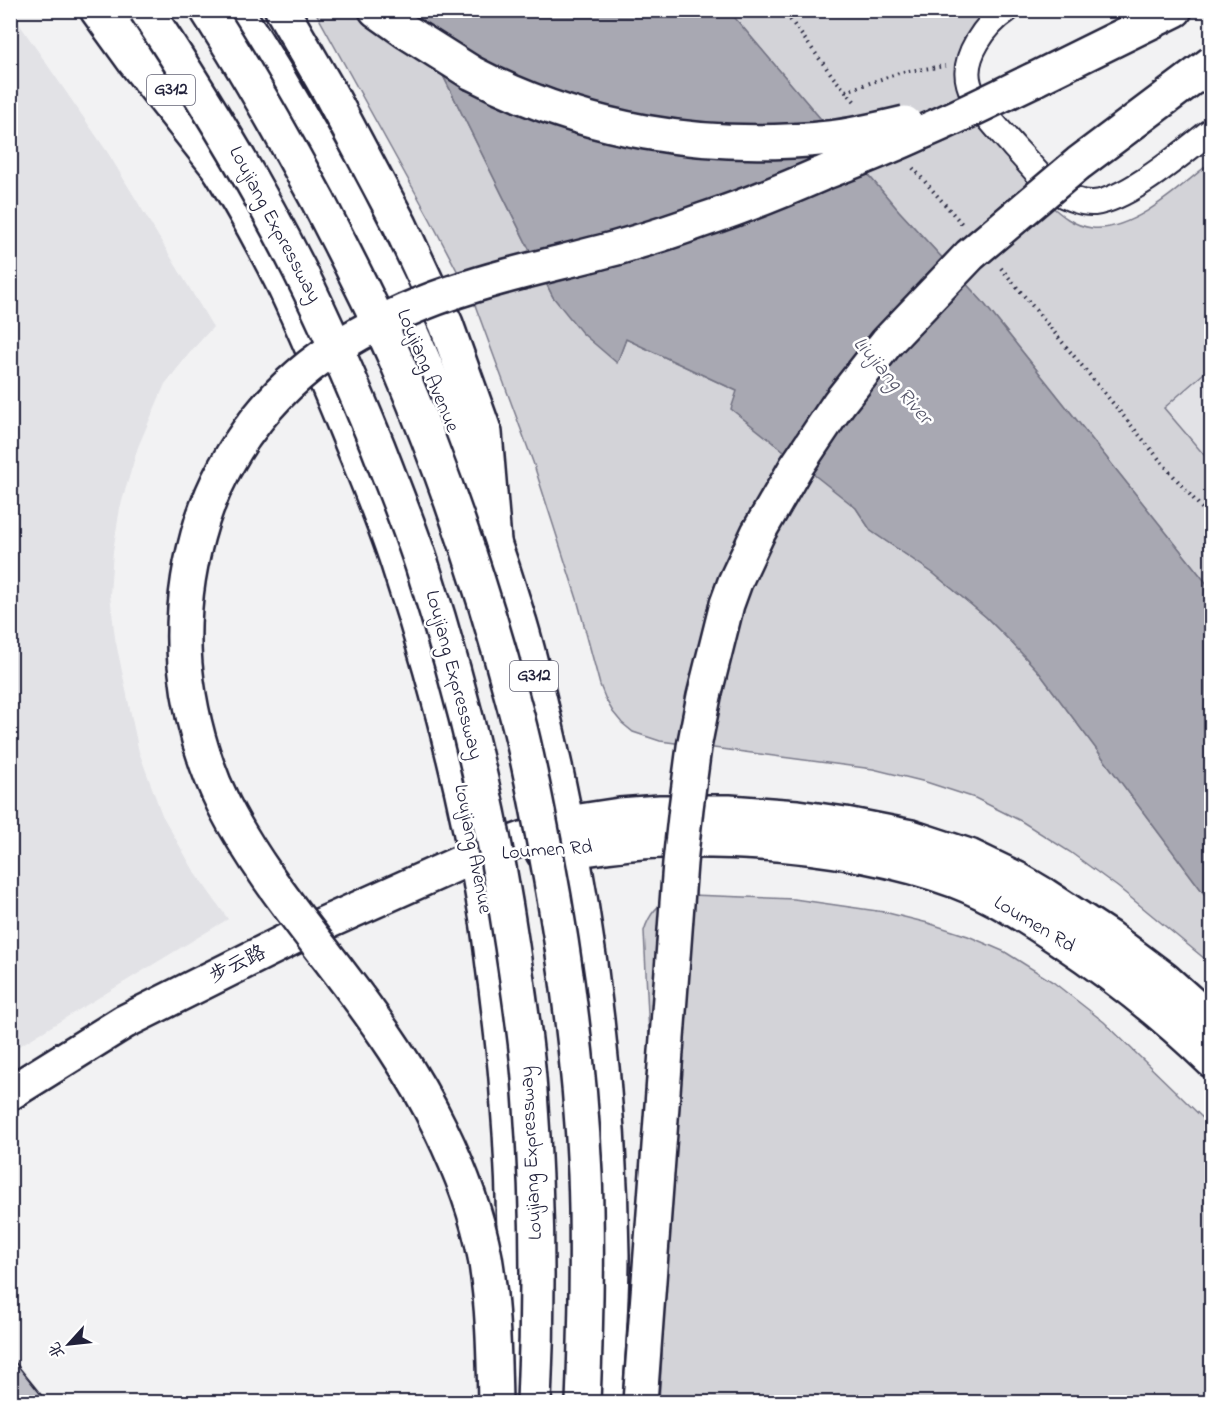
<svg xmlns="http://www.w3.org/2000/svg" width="1222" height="1413" viewBox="0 0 1222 1413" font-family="'Indie Flower','LXGW WenKai TC',sans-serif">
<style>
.built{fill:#e2e2e6}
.green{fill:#d3d3d8;stroke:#7a7a8a;stroke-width:1.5}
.water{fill:#a8a8b2;stroke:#727282;stroke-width:1.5}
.building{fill:#bebec6;stroke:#22223b;stroke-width:1.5}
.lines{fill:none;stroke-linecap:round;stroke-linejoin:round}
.minor-casing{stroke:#22223b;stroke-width:28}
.secondary-casing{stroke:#22223b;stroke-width:38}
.primary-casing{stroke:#22223b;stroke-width:38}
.trunk-casing{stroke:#22223b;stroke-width:38}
.path{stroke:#22223b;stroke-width:4;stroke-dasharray:1.5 4.5;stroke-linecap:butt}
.minor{stroke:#fff;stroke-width:24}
.secondary{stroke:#fff;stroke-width:33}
.primary{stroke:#fff;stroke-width:33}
.trunk{stroke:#fff;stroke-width:33}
.trunk-bridge-casing{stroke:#22223b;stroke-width:38;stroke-linecap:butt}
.trunk-bridge{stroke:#fff;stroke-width:33}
.labels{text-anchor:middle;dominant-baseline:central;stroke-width:5;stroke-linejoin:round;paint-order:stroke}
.shield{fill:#fff;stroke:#646476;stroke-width:1.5}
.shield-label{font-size:18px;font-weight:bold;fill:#22223b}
.street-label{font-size:20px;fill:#22223b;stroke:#fff}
.water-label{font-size:21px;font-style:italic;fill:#58586b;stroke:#fff}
</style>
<rect width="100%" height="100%" fill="#f2f2f3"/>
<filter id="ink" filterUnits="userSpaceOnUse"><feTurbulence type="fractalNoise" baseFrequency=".0167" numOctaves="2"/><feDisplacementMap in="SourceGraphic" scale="12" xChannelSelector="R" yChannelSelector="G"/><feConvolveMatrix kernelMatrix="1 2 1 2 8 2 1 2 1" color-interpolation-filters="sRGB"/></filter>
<g filter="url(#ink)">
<path class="built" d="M11 12 108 153 213 327 192 350 165 384 138 447 120 508 113 551 110 595 115 638 139 752 162 815 194 871 228 919 11 1051Z
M1211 367V463L1164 408Z"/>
<path class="green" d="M315 11H411L553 297 617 362 626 339 737 391 856 508 871 531 933 573 986 617 1011 642 1038 671 1211 903V964L1119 888 1070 852 1021 821 975 798 926 782 873 769 660 741 633 732 622 723 613 712 606 700 600 685 577 599 533 462 475 305 430 219Z
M729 11H997L962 52 1048 203C1061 215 1074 226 1092 228 1133 232 1181 186 1211 162V367L1164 408 1211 463V589L982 301 899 211Z
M691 895 794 899 884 912 928 923 968 936 1005 952 1053 982 1104 1022 1211 1126V1402H659L662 1355 659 1241 644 931C648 917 657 904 672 898 677 896 685 896 691 895Z"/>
<path class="water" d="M411 11H729L899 211 982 301 1211 589V903L1038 671 1011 642 986 617 933 573 871 531 856 508 731 409 737 391 626 339 617 363 582 333 553 297Z"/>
<path class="building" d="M10 1356 47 1402H10Z"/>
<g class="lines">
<defs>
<path id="minor" d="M1007 10C986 24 961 57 969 84 975 107 999 129 1014 147 1028 162 1040 177 1055 191 1066 197 1081 204 1094 203 1129 199 1183 152 1212 130"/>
<path id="secondary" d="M543 853C584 851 624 841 665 841 761 839 866 848 956 881 993 895 1027 917 1060 939 1114 975 1165 1015 1212 1061
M10 1093 124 1022 294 937 475 856 567 823 620 815 660 812H729L797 817 845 824 911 837 969 856 1017 879 1044 895 1108 937 1164 979 1212 1022"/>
<path id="primary" d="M118 10 149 56
M236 10C359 201 454 406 520 623 534 670 544 718 555 766 590 927 610 1091 612 1255 612 1304 608 1354 605 1402
M205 146C233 190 260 237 283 284 305 331 326 380 346 429 365 476 385 522 400 570 436 680 466 796 485 909 490 935 492 962 496 988 500 1023 505 1058 507 1093 516 1196 516 1299 511 1402"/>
<path id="trunk" d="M97 10 134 61 221 171
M282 10 330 93 400 225 446 324 485 433 494 541
M376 10 407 32 472 73
M1035 79 1175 10"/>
</defs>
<use href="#minor" class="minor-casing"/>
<use href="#secondary" class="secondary-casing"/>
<use href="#primary" class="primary-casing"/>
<use href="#trunk" class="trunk-casing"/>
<path class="path" d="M783 10 834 78 857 104
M846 91 902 72 945 66
M913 168 962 224
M1001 268 1164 465 1212 520"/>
<use href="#minor" class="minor"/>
<use href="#secondary" class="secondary"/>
<use href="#primary" class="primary"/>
<use href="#trunk" class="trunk"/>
<defs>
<path id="trunk-bridge" d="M146 10C202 95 255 181 300 271 329 329 354 388 378 447 393 486 409 525 422 565 462 689 493 816 512 946 519 994 527 1043 530 1092 538 1196 539 1299 534 1402
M207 10C247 72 283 136 318 201 346 256 375 310 399 367 447 480 486 597 517 716 529 761 537 807 546 853 566 959 580 1066 585 1174 588 1250 586 1327 583 1402
M472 73C583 131 705 151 829 138 855 135 880 129 905 123
M495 1402C494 1354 493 1305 485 1257 477 1213 460 1169 440 1128 413 1072 378 1023 340 973 299 919 255 866 224 805 202 761 190 714 185 665 181 615 187 569 202 521 226 448 278 381 345 342 383 319 426 300 469 287 518 271 570 261 620 247 648 239 676 230 703 220 743 207 782 191 821 174 854 161 888 148 920 133 959 117 997 97 1035 79
M640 1402 680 863 686 808 694 747 704 696 727 604 735 582 758 533 796 467 839 403 887 342 970 255 1079 163 1212 63"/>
</defs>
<use href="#trunk-bridge" class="trunk-bridge-casing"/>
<use href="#trunk-bridge" class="trunk-bridge"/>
</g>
</g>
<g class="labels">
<g class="shield">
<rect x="147" y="75" width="48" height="30" rx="4.5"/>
<rect x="510" y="661" width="48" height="30" rx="4.5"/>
</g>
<g class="shield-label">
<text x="171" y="90">G312</text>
<text x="534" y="676">G312</text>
</g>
<g class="street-label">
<text transform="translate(274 225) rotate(62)">Loujiang Expressway</text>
<text transform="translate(427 371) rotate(67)">Loujiang Avenue</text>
<text transform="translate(453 675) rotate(75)">Loujiang Expressway</text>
<text transform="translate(472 849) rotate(79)">Loujiang Avenue</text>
<text transform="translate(547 851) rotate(-4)">Loumen Rd</text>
<text transform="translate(1034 925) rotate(31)">Loumen Rd</text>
<text transform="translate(238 965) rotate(-26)">步云路</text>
<text transform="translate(532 1153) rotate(-93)">Loujiang Expressway</text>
</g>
<g class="water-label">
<text transform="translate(892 381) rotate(49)">Liujiang River</text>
</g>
</g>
<rect width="1222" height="1413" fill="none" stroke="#fff" stroke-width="36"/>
<rect x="18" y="18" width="1186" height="1377" fill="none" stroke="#22223b" stroke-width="2" filter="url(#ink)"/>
<g transform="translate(69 1344) rotate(243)" stroke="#ffffff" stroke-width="4.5" paint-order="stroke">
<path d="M0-4.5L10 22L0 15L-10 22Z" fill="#22223b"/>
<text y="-9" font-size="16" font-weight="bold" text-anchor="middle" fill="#22223b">北</text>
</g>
</svg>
